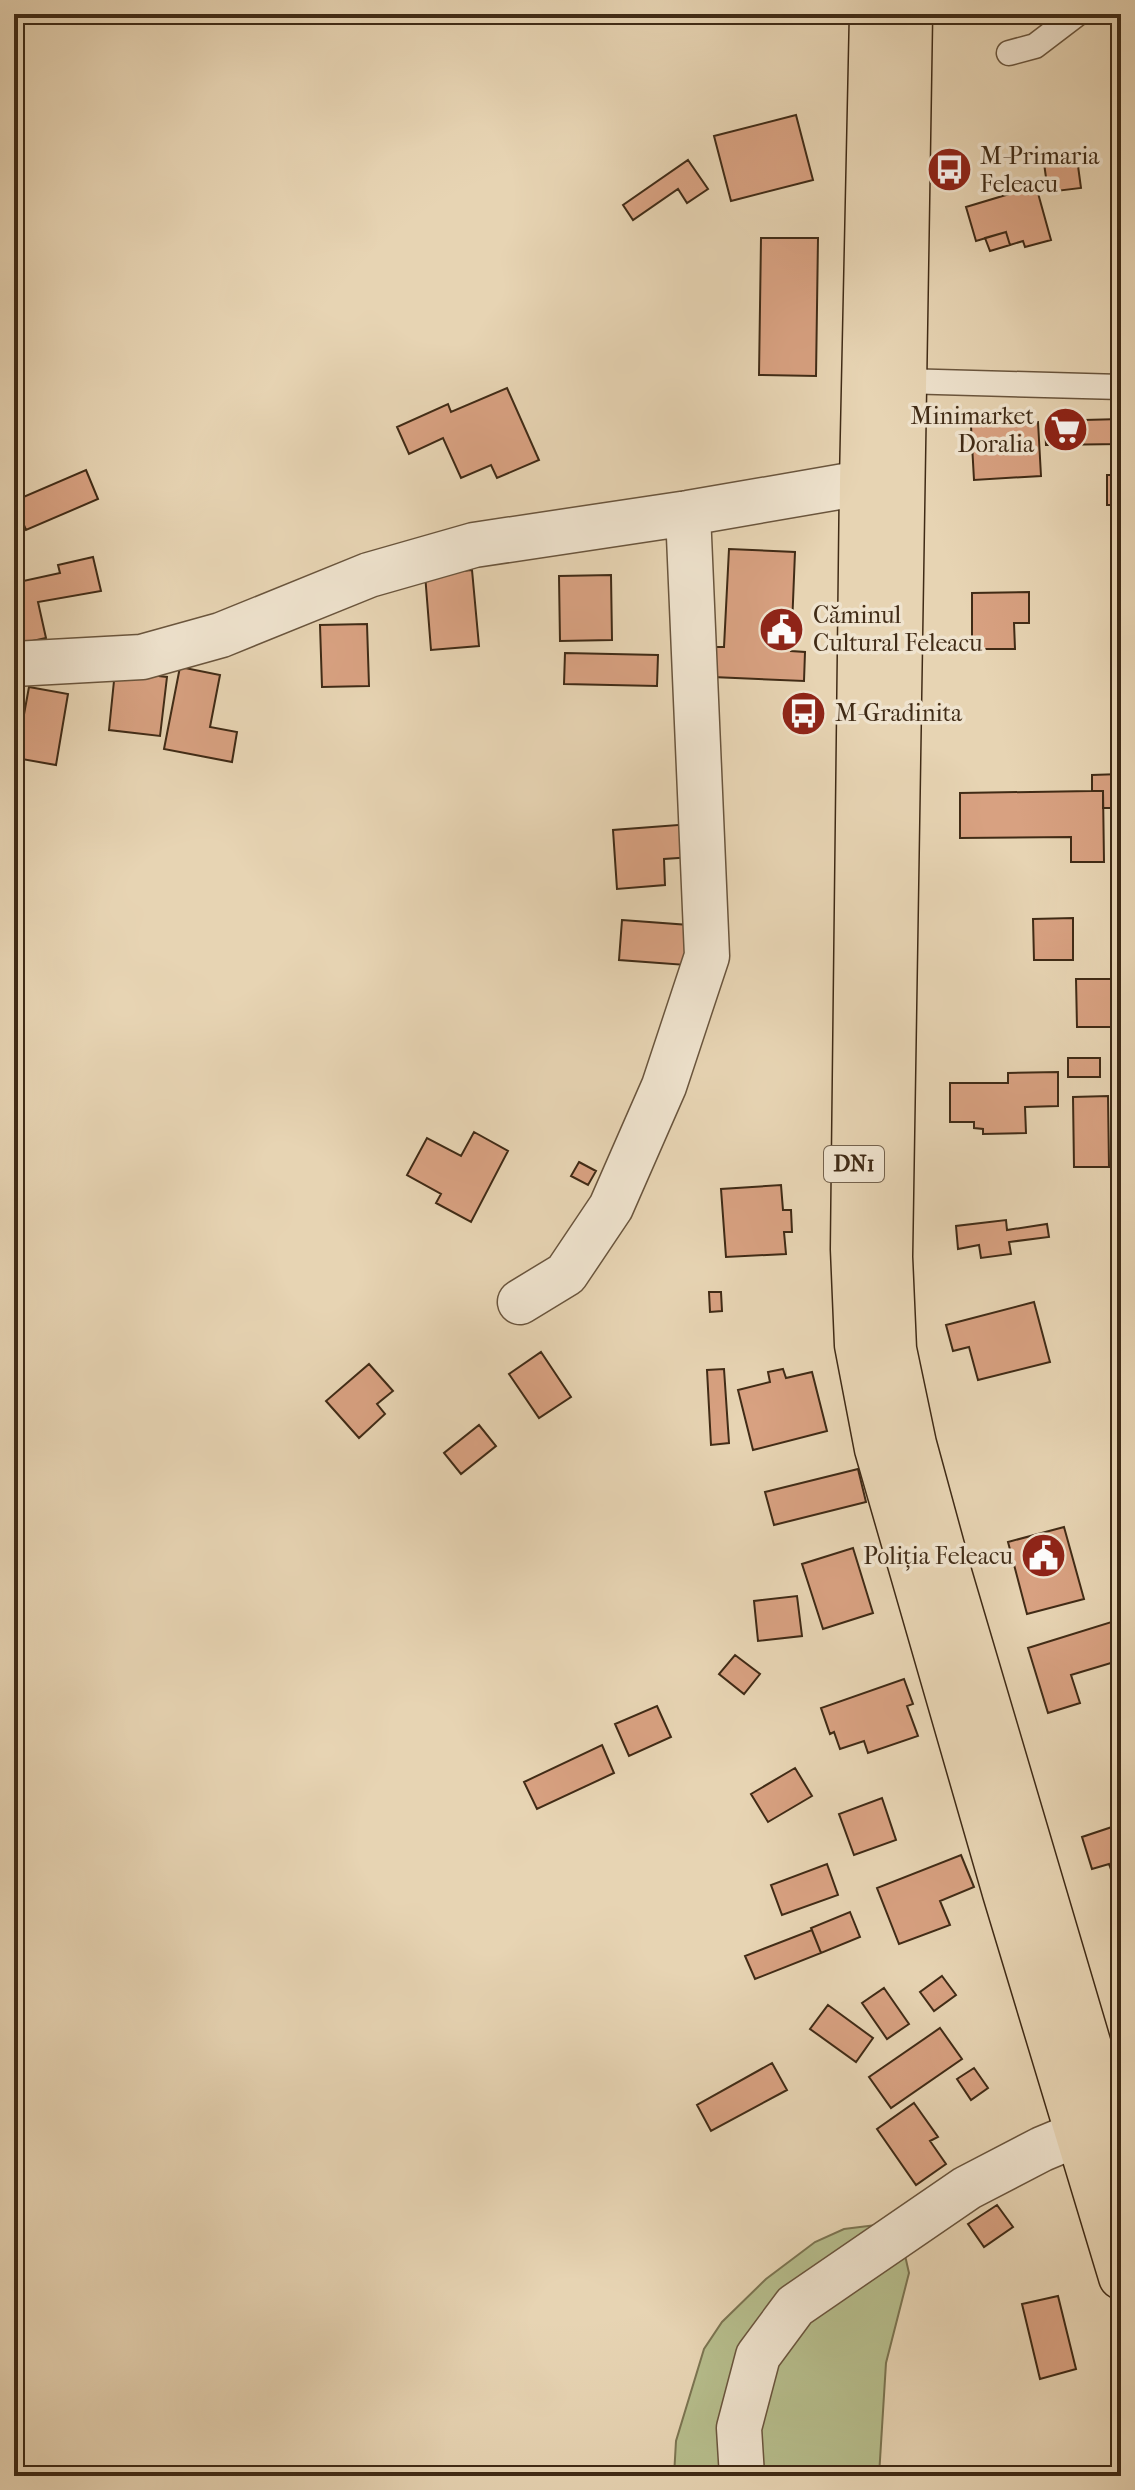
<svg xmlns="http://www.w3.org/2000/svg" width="1135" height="2490" viewBox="0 0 1135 2490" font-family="'IM FELL French Canon',serif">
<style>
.green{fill:#b6bd8c;stroke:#7b7451;stroke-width:2}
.building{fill:#d8a181;stroke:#402b16;stroke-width:2}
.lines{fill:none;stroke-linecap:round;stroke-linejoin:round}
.lane-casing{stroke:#6a553d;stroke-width:27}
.street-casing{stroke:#6a553d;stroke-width:47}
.primary-casing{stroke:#402b16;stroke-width:47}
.lane{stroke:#efe3ce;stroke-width:24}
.street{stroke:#efe3ce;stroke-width:44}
.primary{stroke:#e7d4b3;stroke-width:44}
.labels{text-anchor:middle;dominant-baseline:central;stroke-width:7;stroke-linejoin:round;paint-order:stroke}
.shield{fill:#efe3ce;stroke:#74624d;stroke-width:2}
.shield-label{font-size:22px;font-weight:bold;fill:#402b16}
.poi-label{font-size:24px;fill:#402b16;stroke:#efe3ce;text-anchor:start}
</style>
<rect width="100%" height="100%" fill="#e7d4b3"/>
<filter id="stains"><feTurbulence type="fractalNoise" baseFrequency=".0025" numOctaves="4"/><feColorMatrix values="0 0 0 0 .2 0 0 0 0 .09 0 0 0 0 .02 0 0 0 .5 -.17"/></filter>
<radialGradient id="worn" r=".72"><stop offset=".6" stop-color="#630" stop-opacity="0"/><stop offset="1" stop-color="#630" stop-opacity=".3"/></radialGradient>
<path class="green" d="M876 2225 902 2242 909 2273 886 2363 879 2476H674L676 2441 704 2349 722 2322 766 2279 815 2242 844 2229Z"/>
<path class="building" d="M796 115 813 180 731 201 714 136Z
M1076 151 1081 188 1048 192 1043 156Z
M688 160 708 189 687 203 678 189 633 220 623 205Z
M1036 186 1051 240 1025 247 1023 241 1010 245 1006 232 976 241 966 207Z
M1006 232 1010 245 990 251 985 238Z
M761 238H818L816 376 759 375Z
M507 388 539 460 497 478 491 465 461 478 443 438 409 454 397 427 448 404 451 412Z
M1121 419V444L1046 445 1045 421Z
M1038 422 1041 476 974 480 971 426Z
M86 470 98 499 26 530 14 501Z
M1107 475H1121V505H1107Z
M729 549 795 552 791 651 805 652 804 681 713 677 715 647H724Z
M93 557 101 591 38 602 46 638 14 645V583L60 573 58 565Z
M472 570 479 646 431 650 425 574Z
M611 575 612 640 560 641 559 576Z
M1029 592V623H1014L1015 649H972V593Z
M367 624 369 686 322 687 320 625Z
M565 653 658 655 657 686 564 684Z
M180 667 220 675 210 727 237 732 232 762 164 749Z
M115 671 167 677 160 736 109 730Z
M29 687 68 694 56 765 16 758Z
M1121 774V808H1103V791H1092V775Z
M1092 791H1103L1104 862H1071V837L960 838V793Z
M691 824 693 857 664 859 665 885 617 889 613 830Z
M1073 918V960H1034L1033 919Z
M622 920 689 925 686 965 619 960Z
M1076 979H1116V1027H1077Z
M1068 1058H1100V1077H1068Z
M1058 1072V1106L1025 1107 1026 1133 983 1134V1129L974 1128V1122H950V1083H1008V1073Z
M1108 1096 1109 1167H1074L1073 1097Z
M474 1132 508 1151 471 1222 436 1203 441 1194 407 1175 427 1138 461 1156Z
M579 1162 596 1171 588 1185 571 1176Z
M781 1185 783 1210H791L792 1232H784L786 1254 726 1257 721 1189Z
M1006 1220 1007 1230 1047 1224 1049 1237 1009 1242 1011 1254 981 1258 979 1245 958 1249 956 1226Z
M709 1292H721L722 1311 710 1312Z
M1034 1302 1050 1362 978 1380 969 1347 953 1351 946 1325Z
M541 1352 571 1397 539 1418 509 1374Z
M369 1364 393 1391 377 1404 385 1414 359 1438 326 1401Z
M724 1369 729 1443 711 1445 707 1370Z
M783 1369 786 1378 812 1372 827 1431 753 1450 738 1390 770 1382 768 1372Z
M479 1425 496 1446 461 1474 444 1453Z
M858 1469 866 1502 774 1525 765 1492Z
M1064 1527 1084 1599 1027 1614 1008 1542Z
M853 1548 873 1613 823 1629 802 1564Z
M797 1596 802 1636 758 1641 754 1601Z
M1121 1619V1660L1071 1675 1080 1703 1048 1713 1028 1648Z
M735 1655 760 1674 744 1694 719 1674Z
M904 1679 913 1704 907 1706 918 1736 868 1753 864 1741 840 1749 834 1732 830 1734 821 1708Z
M657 1706 671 1737 629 1756 615 1724Z
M602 1745 614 1773 537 1809 524 1782Z
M795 1768 812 1796 768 1822 751 1794Z
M882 1798 896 1840 854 1855 839 1814Z
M1121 1824V1879L1115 1881 1109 1864 1092 1869 1082 1837Z
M961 1855 974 1887 940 1901 950 1925 899 1944 877 1888Z
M827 1864 838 1895 782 1915 771 1885Z
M850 1912 860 1937 821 1953 811 1928Z
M812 1930 821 1953 755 1979 745 1956Z
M942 1976 956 1995 934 2011 920 1992Z
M884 1988 909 2024 887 2039 862 2003Z
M828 2005 873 2038 856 2062 810 2029Z
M940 2028 962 2059 891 2108 869 2077Z
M772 2063 787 2090 711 2131 697 2105Z
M974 2068 988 2088 971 2100 957 2079Z
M914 2103 938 2137 930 2141 946 2164 916 2185 877 2129Z
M997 2205 1013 2227 984 2247 968 2224Z
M1058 2296 1076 2369 1040 2379 1022 2304Z"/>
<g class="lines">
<defs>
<path id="lane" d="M1009 53 1035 46 1077 14
M902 381 1121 387"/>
<path id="street" d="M14 664 142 657 221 635 369 575 474 545 688 513 862 483
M520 1302 566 1274 611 1207 664 1086 707 956 688 513
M742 2476 739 2428 758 2356 795 2306 967 2188 1042 2149 1078 2134"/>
<path id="primary" d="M872 14 862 483 853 1249 857 1345 877 1449 1005 1893 1121 2277
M910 14 890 1257 894 1349 914 1444 950 1576 1121 2154"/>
</defs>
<use href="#lane" class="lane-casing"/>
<use href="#street" class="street-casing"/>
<use href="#primary" class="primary-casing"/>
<use href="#lane" class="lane"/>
<use href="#street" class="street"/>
<use href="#primary" class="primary"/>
</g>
<defs>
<symbol id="bus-disc" viewBox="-11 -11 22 22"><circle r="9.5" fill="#8f2418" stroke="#efe3ce"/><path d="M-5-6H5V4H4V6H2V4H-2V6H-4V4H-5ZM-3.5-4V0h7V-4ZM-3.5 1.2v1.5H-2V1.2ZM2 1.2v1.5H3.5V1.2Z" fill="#fff"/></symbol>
<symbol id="supermarket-disc" viewBox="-11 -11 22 22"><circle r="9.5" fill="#8f2418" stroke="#efe3ce"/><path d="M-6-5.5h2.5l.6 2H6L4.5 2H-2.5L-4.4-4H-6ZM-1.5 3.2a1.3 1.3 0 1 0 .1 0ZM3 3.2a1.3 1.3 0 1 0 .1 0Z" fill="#fff"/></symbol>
<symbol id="civic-disc" viewBox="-11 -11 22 22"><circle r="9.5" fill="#8f2418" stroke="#efe3ce"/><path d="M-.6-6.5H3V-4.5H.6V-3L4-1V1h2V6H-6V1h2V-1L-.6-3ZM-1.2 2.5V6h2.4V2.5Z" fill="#fff"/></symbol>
</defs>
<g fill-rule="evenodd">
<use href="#bus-disc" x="924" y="144" width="51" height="51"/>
<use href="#supermarket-disc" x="1040" y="404" width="51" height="51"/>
<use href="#civic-disc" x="756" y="604" width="51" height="51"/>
<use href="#bus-disc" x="778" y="688" width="51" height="51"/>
<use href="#civic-disc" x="1018" y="1530" width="51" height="51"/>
</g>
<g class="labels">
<rect class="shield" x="824" y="1146" width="60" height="36" rx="6"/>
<g class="shield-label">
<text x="854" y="1164">DN1</text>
</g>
<g class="poi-label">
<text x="980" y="156">M-Primaria<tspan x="980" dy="28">Feleacu</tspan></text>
<text x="1034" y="416" text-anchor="end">Minimarket<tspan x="1034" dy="28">Doralia</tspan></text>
<text x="813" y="615">Căminul<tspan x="813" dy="28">Cultural Feleacu</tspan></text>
<text x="835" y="713">M-Gradinita</text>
<text x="1013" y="1556" text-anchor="end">Poliția Feleacu</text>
</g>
</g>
<rect width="1135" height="2490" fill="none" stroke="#e7d4b3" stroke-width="48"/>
<rect x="16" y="16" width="1103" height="2458" fill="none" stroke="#402b16" stroke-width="4"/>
<rect x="24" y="24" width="1087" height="2442" fill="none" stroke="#402b16" stroke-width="2"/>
<rect width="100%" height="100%" filter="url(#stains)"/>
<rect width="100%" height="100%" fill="url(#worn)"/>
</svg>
